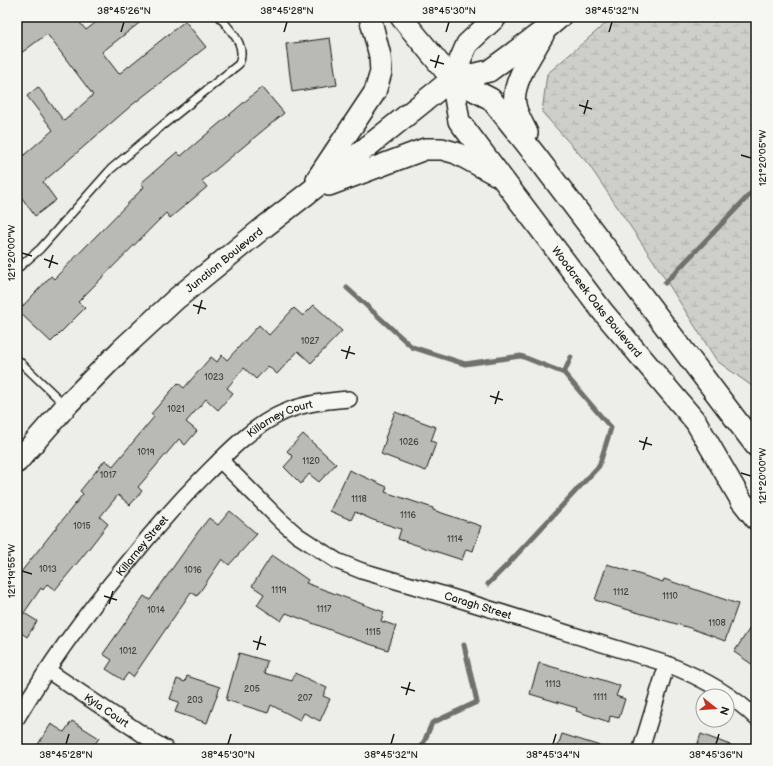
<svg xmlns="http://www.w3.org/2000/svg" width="773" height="766" viewBox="0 0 773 766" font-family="'Balsamiq Sans',sans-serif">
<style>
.wetland{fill:url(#wetland-marsh);stroke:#757574}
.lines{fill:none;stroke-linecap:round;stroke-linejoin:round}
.stream{stroke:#6f6f6d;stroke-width:5}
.building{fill:#b9b9b6;stroke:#1c1c1c}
.lane-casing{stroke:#1c1c1c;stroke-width:10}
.street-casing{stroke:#1c1c1c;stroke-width:18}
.secondary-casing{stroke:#1c1c1c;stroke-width:24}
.lane{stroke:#f6f6f2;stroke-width:7}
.street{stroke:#f6f6f2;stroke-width:15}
.secondary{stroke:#f6f6f2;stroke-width:21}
.ticks{fill:none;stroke:#1c1c1c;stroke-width:1.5}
.labels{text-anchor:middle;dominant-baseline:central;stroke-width:3;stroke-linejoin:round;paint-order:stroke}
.number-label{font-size:9px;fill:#434342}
.street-label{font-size:11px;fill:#1c1c1c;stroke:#f6f6f2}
.neatline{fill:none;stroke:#1c1c1c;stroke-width:1.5}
.ticks-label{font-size:10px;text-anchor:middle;fill:#1c1c1c}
</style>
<defs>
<pattern id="wetland-marsh" width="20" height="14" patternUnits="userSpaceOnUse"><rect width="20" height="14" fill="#cececb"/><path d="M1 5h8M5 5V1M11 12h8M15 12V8" fill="none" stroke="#b0b0ae"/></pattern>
</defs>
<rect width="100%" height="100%" fill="#edede9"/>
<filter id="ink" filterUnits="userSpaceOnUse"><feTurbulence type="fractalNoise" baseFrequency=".025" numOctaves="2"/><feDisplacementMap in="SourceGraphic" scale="8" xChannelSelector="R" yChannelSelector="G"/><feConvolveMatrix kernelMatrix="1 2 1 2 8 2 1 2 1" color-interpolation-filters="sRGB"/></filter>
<g filter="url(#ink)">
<path class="wetland" d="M613 17H756V389L717 361 655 263 589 165 542 112 547 74Z"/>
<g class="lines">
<path class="stream" d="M665 283 756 188
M347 288 412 347 465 364 521 356 564 373
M488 584 507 565 599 466 611 428 564 373 571 357
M421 749 432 723 477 702 464 645"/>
</g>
<path class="building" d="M17 17H75L86 30 103 17H147L102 52 119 74 185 21 206 47 132 105 43 182 56 200 35 216 17 191V161L53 130 27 96 38 87 64 121 93 95 47 34 17 56Z
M330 38 337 85 292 92 286 44Z
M262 87 284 113 202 181 207 187 170 218 166 213 78 302 85 308 51 342 18 311 51 276 54 279 144 187 141 183 177 152 181 156Z
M314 305 342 331 311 363 298 351 277 374 268 366 256 379 244 368 227 388 233 393 218 410 206 399 186 422 197 431 185 445 179 439 138 487 142 491 130 505 118 495 100 517 108 524 83 556 55 590 47 584 43 590 41 588 24 613 37 621 27 637 17 630V577L83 494 80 491 105 460 113 466 154 417 151 414 178 383 184 388 211 357 217 362 222 355 227 360 259 325 269 335 294 308 303 316Z
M395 412 436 427 431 441 436 443 426 471 381 454 386 439 385 438Z
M303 434 336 464 319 482 309 474 301 484 284 467 293 457 287 451Z
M349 470 387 487 385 492 433 508V510L481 526 473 551 466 549 462 560 398 539 401 529 373 520 355 512 351 520 330 511Z
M230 511 257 534 229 565 222 559 197 596 191 592 133 677 128 673 123 680 106 669 112 660 103 654 144 596 150 600 198 532 209 518 218 525Z
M272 555 308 580 306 583 384 612 381 621 396 626 388 650 354 639 286 613 281 621 257 605 264 594 252 586Z
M607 564 663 582 664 579 738 604 725 641 690 628 595 600Z
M756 619V667L734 652Z
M239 653 267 661 264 673 292 681 295 673 327 688 323 696 330 699 320 721 304 713 300 720 271 705 268 713 226 700Z
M539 663 587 677V675L620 686 616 696 625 699 619 718 610 716 609 722 576 711 577 708 530 694Z
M187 676 220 687 207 723 175 712 179 702 170 699 177 679 185 682Z
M72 721 99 738 92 749H35L51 724 64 732Z
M562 734 600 746V749H557Z
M701 734 738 748V749H696Z"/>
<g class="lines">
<defs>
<path id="lane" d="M17 269 40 249 111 169 163 125 239 64C247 44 231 32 220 17
M17 359 65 405"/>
<g id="street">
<path id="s1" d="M220 460 281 521 297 535 337 561 362 571 445 595 667 664C700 677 731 693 756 718"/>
<path id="s2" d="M47 670 154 742 166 749"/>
<path id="s3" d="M17 718C49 664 86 613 126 565 151 533 177 503 206 474 227 453 249 430 276 416 298 404 324 401 349 399"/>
<path d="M641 749 667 664"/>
</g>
<g id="secondary">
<path d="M401 17 452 79 491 99 536 156 756 446"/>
<path id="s4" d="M452 79 459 121 603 312 696 422 741 500 756 519"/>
<path d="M452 79 467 44 496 17"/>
<path d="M527 133C523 124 516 113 515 104 511 83 533 53 543 35"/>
<path d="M317 179 375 92 381 72 380 56 370 17"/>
<path d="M329 185 425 149H442L456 153 497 175"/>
<path id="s5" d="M17 462 66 406 121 350 176 299 263 228 366 148 452 79 489 71 547 28 560 17"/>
</g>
</defs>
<use href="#lane" class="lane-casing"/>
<use href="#street" class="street-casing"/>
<use href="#secondary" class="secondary-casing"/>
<use href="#lane" class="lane"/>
<use href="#street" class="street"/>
<use href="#secondary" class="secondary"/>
</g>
</g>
<path class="ticks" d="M121 32 124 22M284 32 287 22M446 32 449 22M609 32 612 22M430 60 444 64M435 68 439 55M579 105 592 109M584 114 588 100M741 155 751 158M22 253 32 256M44 259 58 264M49 268 53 255M193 305 206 309M198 314 202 300M341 350 355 354M346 359 350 346M490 396 503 400M495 404 499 391M639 441 652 445M643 450 647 437M741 473 751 476M22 571 32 574M104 596 117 600M109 604 113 591M253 641 266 645M257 650 261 636M401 687 415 691M406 695 410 682M66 744 69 734M228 744 231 734M391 744 394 734M553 744 556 734M716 744 719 734"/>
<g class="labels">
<g class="number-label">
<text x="310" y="341">1027</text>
<text x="214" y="377">1023</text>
<text x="176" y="409">1021</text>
<text x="409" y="442">1026</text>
<text x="146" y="452">1019</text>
<text x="311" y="461">1120</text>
<text x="108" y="475">1017</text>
<text x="359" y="499">1118</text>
<text x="408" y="515">1116</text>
<text x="82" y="526">1015</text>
<text x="455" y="539">1114</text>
<text x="48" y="569">1013</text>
<text x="193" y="570">1016</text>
<text x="279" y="590">1119</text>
<text x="621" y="592">1112</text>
<text x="670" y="596">1110</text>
<text x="324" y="609">1117</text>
<text x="156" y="610">1014</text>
<text x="717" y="623">1108</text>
<text x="373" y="632">1115</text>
<text x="128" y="651">1012</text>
<text x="553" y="684">1113</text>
<text x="252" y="689">205</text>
<text x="600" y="697">1111</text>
<text x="305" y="698">207</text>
<text x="195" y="700">203</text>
</g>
<g class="street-label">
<text stroke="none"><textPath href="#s5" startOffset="290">Junction Boulevard</textPath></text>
<text stroke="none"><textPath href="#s4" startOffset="270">Woodcreek Oaks Boulevard</textPath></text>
<text stroke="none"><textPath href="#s3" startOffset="403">Killarney Court</textPath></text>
<text stroke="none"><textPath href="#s3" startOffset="213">Killarney Street</textPath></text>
<text stroke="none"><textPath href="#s1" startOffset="303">Caragh Street</textPath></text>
<text stroke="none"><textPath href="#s2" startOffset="72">Kyla Court</textPath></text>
</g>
</g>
<rect width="773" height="766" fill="none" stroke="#f6f6f2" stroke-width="44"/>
<g transform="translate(715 708) rotate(107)"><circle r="19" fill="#f6f6f2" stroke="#9f9f9c"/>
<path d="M0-3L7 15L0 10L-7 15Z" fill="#c8321e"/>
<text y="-6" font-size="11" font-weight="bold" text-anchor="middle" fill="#1c1c1c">N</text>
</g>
<rect x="22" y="22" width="729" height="722" class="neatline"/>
<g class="ticks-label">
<text x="124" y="14">38°45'26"N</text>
<text x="287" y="14">38°45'28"N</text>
<text x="449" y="14">38°45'30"N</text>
<text x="612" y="14">38°45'32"N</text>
<text transform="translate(762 158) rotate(-90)" y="4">121°20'05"W</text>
<text transform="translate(11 253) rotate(-90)" y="4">121°20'00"W</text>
<text transform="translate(762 476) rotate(-90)" y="4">121°20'00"W</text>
<text transform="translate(11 571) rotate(-90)" y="4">121°19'55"W</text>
<text x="66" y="758">38°45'28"N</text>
<text x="228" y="758">38°45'30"N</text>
<text x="391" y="758">38°45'32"N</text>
<text x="553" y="758">38°45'34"N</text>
<text x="716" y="758">38°45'36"N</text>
</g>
</svg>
